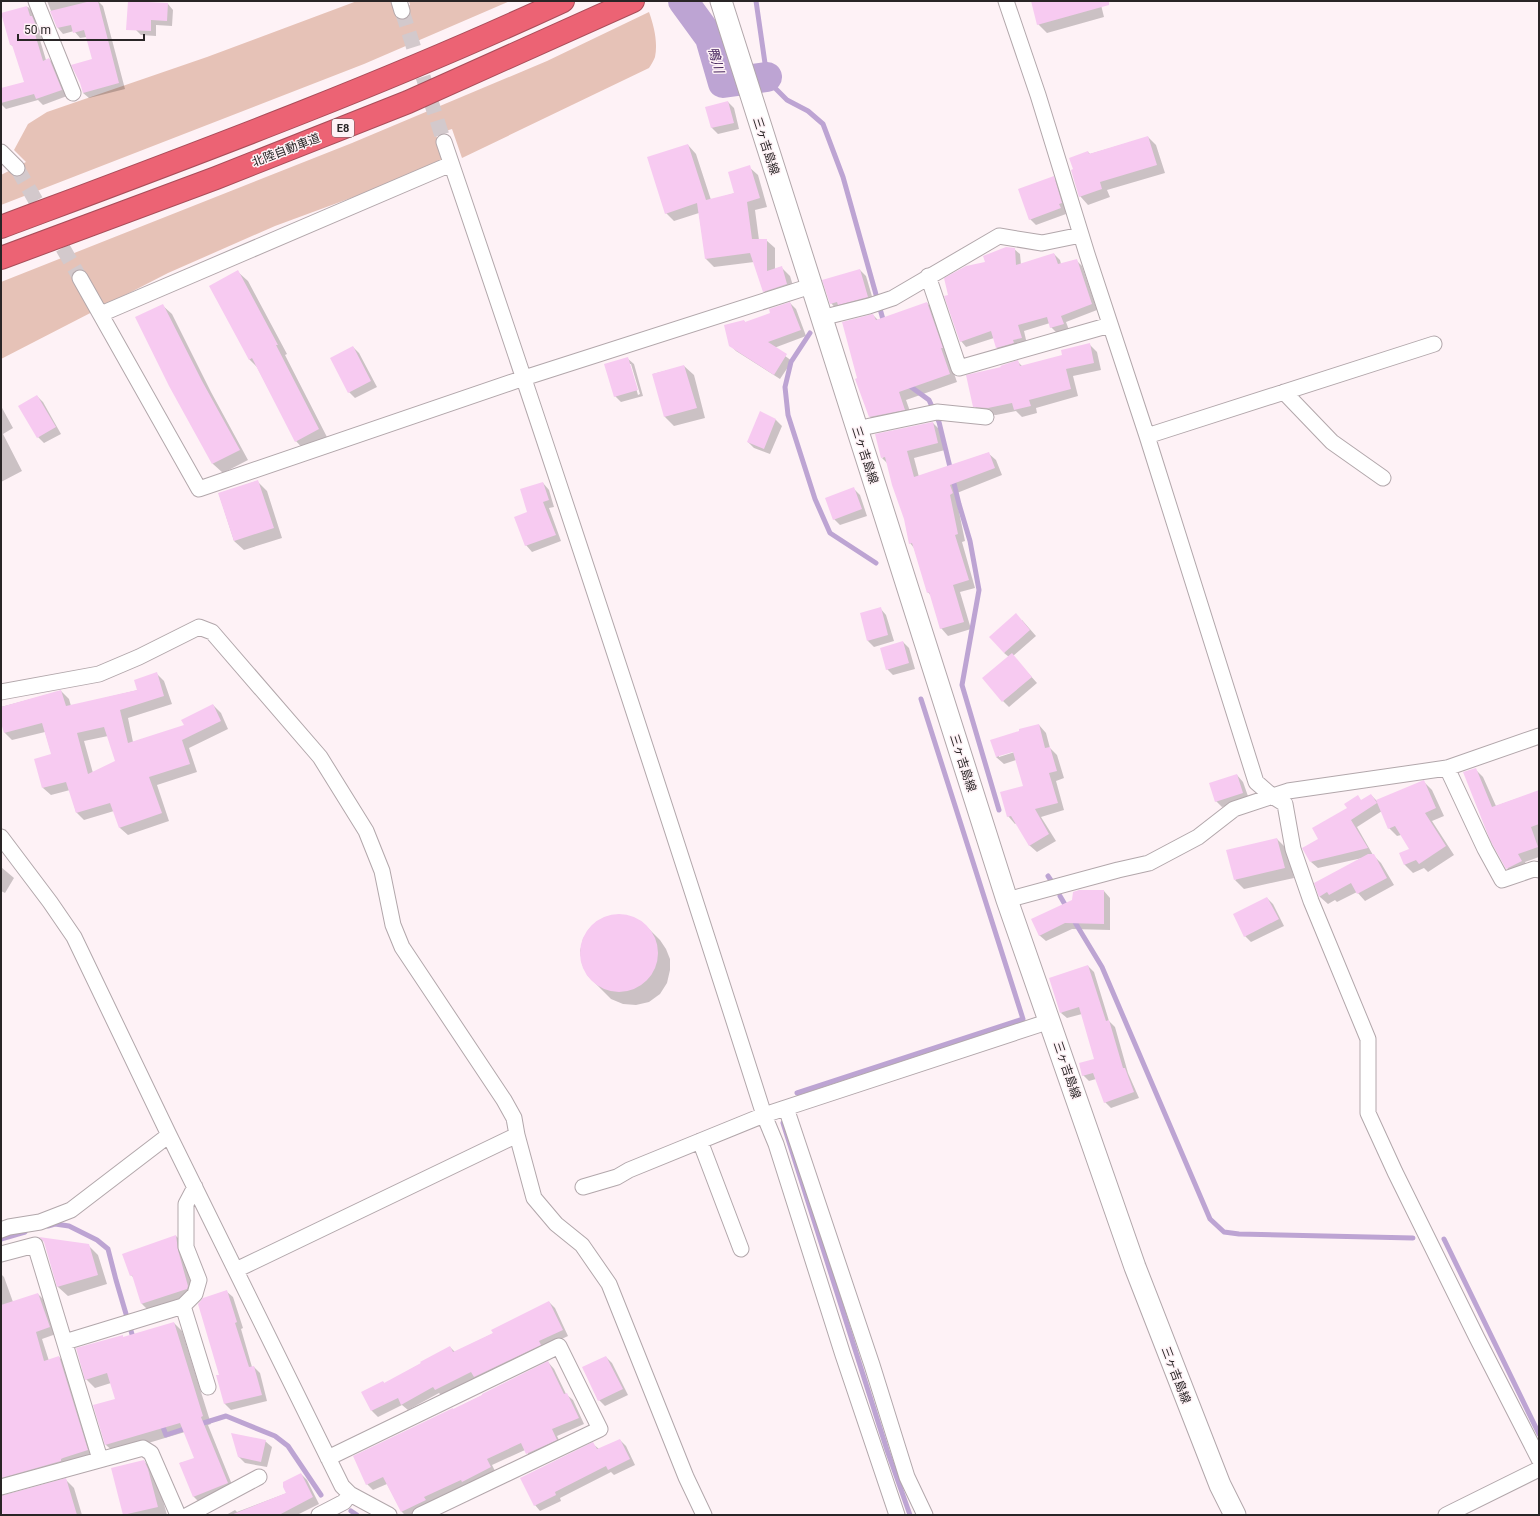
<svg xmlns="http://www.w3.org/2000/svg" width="1540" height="1516" viewBox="0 0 1540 1516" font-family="Roboto,'Noto Sans JP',sans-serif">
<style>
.green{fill:#e6c2b7}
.shadow{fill:#0003;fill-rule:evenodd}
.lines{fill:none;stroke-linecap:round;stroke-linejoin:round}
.stream{stroke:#bda4d3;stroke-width:5}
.river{stroke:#bda4d3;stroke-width:30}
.building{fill:#f7caf1;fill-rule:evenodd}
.minor-tunnel{stroke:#d3c9cc;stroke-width:15;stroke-dasharray:15 8;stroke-linecap:butt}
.minor-casing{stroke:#b2a7ab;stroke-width:17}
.secondary-casing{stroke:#b2a7ab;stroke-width:23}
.motorway-casing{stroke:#a84d59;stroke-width:24}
.minor{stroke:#fff;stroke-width:15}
.secondary{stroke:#fff;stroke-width:21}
.motorway{stroke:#ec6374;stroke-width:22}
.labels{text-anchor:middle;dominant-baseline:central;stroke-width:3;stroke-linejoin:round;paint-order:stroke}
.shield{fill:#fef2f6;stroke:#696264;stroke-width:1}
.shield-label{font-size:11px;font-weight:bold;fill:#292526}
.street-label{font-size:12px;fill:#292526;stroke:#fef2f6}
.water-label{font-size:13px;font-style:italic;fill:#44235c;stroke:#fef2f6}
</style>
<rect width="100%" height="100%" fill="#fef2f6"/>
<path class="green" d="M357 1H390L395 10 410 5 409 1H510L364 64 1 205V175L26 162 14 150 28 124 47 112 207 57Z
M649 12C654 26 658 42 655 57 654 60 651 65 649 68L462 158 452 129 436 134 443 164 275 226 168 273 1 359V282L352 143 547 61Z"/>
<path class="shadow" d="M47 1H98L103 6 125 89 89 98 83 93 94 60 87 37 80 38 74 31 63 34 58 28Z
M1032 1H1100L1104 17 1047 33 1038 24Z
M129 2 168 4 173 10 172 26 156 25V36L141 35 136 30Z
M28 7 34 13 44 39 40 40 46 60 49 59 55 65 67 96 43 105 38 100 6 109 1 104V89L25 83 14 47 11 45 2 14Z
M728 102 734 108 739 129 718 134 712 128 707 108Z
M1148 137 1156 145 1165 173 1107 190 1110 197 1088 205 1080 196 1088 152 1090 154Z
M688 145 696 154 711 200 735 193 749 167 758 175 767 207 755 210 759 240H766L775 248V269L781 267 790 276 795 292 772 300 764 291 754 262 714 267 706 259 699 213 674 221 666 213Z
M1053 178 1060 184 1067 209 1065 210 1066 214 1036 225 1030 219Z
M1014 249 1020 254 1021 265 1054 254 1060 260 1061 264 1076 260 1082 266 1097 310 1066 322 1069 330 1057 333 1051 327 1050 323 1024 331 1027 344 1002 353 997 348 994 338 966 347 961 341 949 295 987 262Z
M860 270 866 276 874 303 837 310 831 303Z
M238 272 248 281 287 354 285 355 328 439 305 451 296 441 257 367 249 359Z
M790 303 796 309 806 336 774 348 792 361 780 379 736 351 730 345 744 321 746 323 771 314Z
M927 303 935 311 948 356 957 382 906 400 912 417 877 425 870 417 859 379 873 315 878 320Z
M162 305 172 314 211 392 248 460 223 473 213 464 170 385Z
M1089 344 1097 352 1101 370 1073 376 1078 396 1036 408 1037 413 1022 417 1016 411 996 415 982 414 974 406 1002 368 1018 362 1023 367 1063 356Z
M353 347 359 353 377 387 355 398 349 392Z
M627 358 634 364 643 396 621 402 615 396ZM629 364H631L640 394 638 395Z
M684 366 694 375 705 418 674 426 665 417 653 374Z
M37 396 43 402 61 434 44 443 38 437Z
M1 406 13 428 3 434 22 471 1 482Z
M760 413 776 420 782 426 770 454 754 448 748 442Z
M933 423 940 430 945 450 914 458 919 477 988 453 996 460 1002 475 957 493 960 501 957 502 965 541 962 542 975 588 960 592 971 629 948 636 941 628 931 596 928 592 914 548 910 543 905 519 888 464 882 458Z
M257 481 267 491 282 538 244 550 234 541 219 494Z
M543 483 549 490 554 507 549 508 561 541 532 552 526 545 528 513Z
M854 489 860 495 867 516 840 525 834 519Z
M880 608 886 615 894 641 874 647 868 641 861 614Z
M1022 620 1036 636 1013 656 1037 683 1009 707 1003 701 1009 657 1004 653Z
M903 642 909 648 915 669 893 675 887 669Z
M156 673 164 681 172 704 128 718 133 742 185 726 213 705 221 713 228 729 189 748 197 772 157 785 169 821 128 835 120 828 114 811 84 820 76 812 70 790 51 795 43 788 52 755 45 732 12 740 5 733 1 719V707L61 691 69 699 71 706 138 690ZM108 736 116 762 93 773 84 741Z
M1039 725 1046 733 1050 748 1057 755 1064 778 1056 781 1064 810 1041 817 1056 841 1037 852 1029 845 1017 823 1015 824 1008 816 1024 786 1016 760 1004 764 996 757ZM1017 749 1018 751 999 757V755Z
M1475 769 1483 777 1496 806 1539 791V857L1525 862 1529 869 1515 876 1507 868Z
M1237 775 1243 782 1249 799 1222 807 1216 801Z
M1424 782 1432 790 1444 816 1432 821 1454 855 1428 872 1424 868 1413 873 1405 865 1400 854 1411 849 1401 835 1397 836 1389 828 1382 811 1357 827 1373 855 1381 863 1394 885 1365 901 1357 892 1337 902 1335 900 1328 904 1320 897 1316 884 1362 858 1318 868 1311 862 1320 840 1361 801 1371 795 1377 801Z
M1277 839 1286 848 1294 878 1244 889 1235 880Z
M1 867 14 878 5 893 1 891Z
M1079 891H1104L1110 898V930L1072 929 1046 941 1039 935 1073 900Z
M1267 898 1273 904 1284 926 1251 942 1245 936Z
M617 915 628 916 638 920 647 927 660 940 666 949 670 959V970L667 983 660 994 649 1002 636 1005 623 1004 611 999 588 976 582 964 580 951 583 939 589 929 597 922 606 917Z
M1088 966 1094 972 1109 1021 1115 1027 1128 1073 1139 1098 1111 1108 1105 1102 1096 1079 1089 1081 1083 1075 1095 1060 1082 1014 1067 1018 1061 1013Z
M176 1236 184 1244 186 1266 195 1295 149 1311 142 1304 134 1278 131 1275Z
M45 1242 88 1245 98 1255 107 1284 68 1296 58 1287Z
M1 1274 4 1277 13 1302 38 1294 45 1301 56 1334 42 1339 49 1361 59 1357 66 1364 94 1457 1 1489Z
M226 1291 233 1297 243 1328 241 1329 252 1367H254L260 1373 267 1401 231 1410 225 1404 218 1376 220 1375Z
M549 1302 555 1308 568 1336 442 1396 439 1393 408 1410 402 1405 378 1417 372 1411 363 1392 383 1382 385 1384 450 1347 455 1352 494 1333Z
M174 1323 182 1331 211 1424 208 1425 235 1492 202 1505 194 1497 180 1463 196 1459 185 1432 115 1453 106 1445 94 1406 117 1400 111 1383 95 1388 86 1379 122 1336 124 1338Z
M606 1357 612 1363 628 1395 605 1406 599 1400Z
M548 1362 554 1369 566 1394 573 1400 584 1424 557 1436 562 1446 533 1460 525 1450 492 1465 496 1473 413 1515H405L402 1512 387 1484 373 1490 367 1484 453 1410Z
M620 1440 626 1446 635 1465 614 1475 611 1472 560 1498 561 1501 540 1511 535 1505 593 1444 599 1449Z
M265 1441 272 1447 267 1467 245 1463 238 1456Z
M144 1461 153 1471 157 1479 167 1515H124L112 1469Z
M301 1474 307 1480 319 1504 297 1515H226L235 1510 237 1512 287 1493Z
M66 1480 74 1488 82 1515H4L1 1506V1496Z"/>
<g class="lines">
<path class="stream" d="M756 1 767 77 771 84 787 100 808 111 823 124 843 177 884 323
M810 333 791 362 785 387 788 415 815 499 830 533 876 563
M907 384 929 400 939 422 959 504 970 541 979 590 962 685 999 810
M1048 876 1052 882
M1060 896 1067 908
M1073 919 1102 967 1210 1219 1224 1232 1239 1234 1413 1238
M797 1093 1023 1019 921 699
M783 1123 887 1450 910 1515
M48 1226 55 1224 69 1226 97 1240 108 1249 116 1280 134 1341
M1 1239 25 1232
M1444 1239 1539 1434
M161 1422 166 1435 187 1428
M197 1425 226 1416 275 1436 288 1446 321 1495
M351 1511 357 1515"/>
<path class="river" d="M683 1 710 38 723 83 767 77"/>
</g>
<path class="building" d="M91 1H98L119 83 83 93 80 83 71 65 92 59 84 30 73 33 71 25 57 28 50 11Z
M128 1 168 3 167 21 151 20V31L126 30Z
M1031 1H1109V5L1037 25Z
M27 6 30 16H32L39 33 35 34 43 61 49 58 62 90 36 99 34 94 1 103V88L24 82 12 45H10L1 13Z
M728 101 734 123 711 128 705 107Z
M1148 136 1157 165 1100 182 1102 189 1079 197 1071 170 1073 169 1069 158 1088 151 1089 154Z
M688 144 706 200 734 193 728 172 750 165 760 198 747 202 752 239H767V271L782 266 787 284 763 292 750 253 705 259 697 203 665 214 647 157Z
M1054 176 1062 203 1059 204 1061 208 1029 220 1018 189Z
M1006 247 1015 248 1016 265 1054 253 1058 264 1077 259 1092 304 1061 316 1064 324 1050 328 1047 317 1018 325 1022 338 1013 340 1014 343 996 348 991 331 960 342 944 296 948 295 944 278 966 266 985 262 983 256Z
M860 269 868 297 838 305 837 302 830 304 822 280Z
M238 270 278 345H276L319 429 295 442 252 358 249 360 209 286Z
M790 302 801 330 768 342 787 354 774 375 729 346 724 325 744 320 745 322 770 313 769 309Z
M927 302 943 348H941L950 374 899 392 905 410 869 417 855 379 857 378 842 322 873 314 876 320Z
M163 304 202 381 240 450 212 464 169 386 135 317Z
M1090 343 1094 363 1066 369 1071 389 1029 400 1031 406 1014 410 1012 403 988 408 973 407 966 375 1001 367 1000 366 1018 360 1020 366 1062 355 1061 350Z
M353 346 371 381 348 393 330 358Z
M628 357 638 390 614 397 604 364Z
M684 365 697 408 664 417 652 374Z
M37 395 56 427 37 438 18 406Z
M760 411 776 419 764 449 747 442Z
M933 422 938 443 907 451 914 477 989 452 995 468 950 485 953 493 950 495 958 534 955 535 969 580 953 585 964 622 940 629 929 592 927 593 912 543 909 544 904 519 892 485 885 457 881 458 875 434Z
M258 480 274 528 234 541 218 493Z
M543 482 549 500 543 502 556 535 525 546 514 517 527 512 520 489Z
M854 487 862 509 833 520 825 498Z
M881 607 888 635 867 641 860 613Z
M1016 613 1030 630 1004 653 989 637Z
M903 641 909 663 886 670 880 648Z
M1012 653 1032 677 1002 702 982 678Z
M157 672 164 696 120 710 128 743 184 725 181 720 213 704 221 721 182 740 190 764 149 777 162 813 119 828 110 803 76 813 66 782 42 788 34 759 51 754 42 723 4 733 1 723V707L61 690 66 706 137 690 134 680ZM104 727 115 761 88 774 77 733Z
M1039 724 1045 748 1050 747 1057 771 1049 773 1058 803 1035 809 1049 834 1029 846 1011 816 1007 817 1000 792 1023 786 1013 752 996 757 990 740 1019 731V729Z
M1476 768 1492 807 1539 790V824L1531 827 1538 847 1518 854 1522 861 1506 869 1490 840 1463 772Z
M1237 774 1243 793 1215 802 1209 783Z
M1424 780 1436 808 1425 813 1446 846 1419 864 1416 860 1404 865 1399 853 1409 849 1395 826 1388 829 1376 800Z
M1371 794 1377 803 1351 820 1368 848 1310 862 1302 848 1318 839 1312 828 1347 808 1344 804 1358 795 1361 800Z
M1277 838 1285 868 1234 880 1226 850Z
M1368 854H1374L1387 878 1357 894 1351 883 1329 895 1327 892 1319 897 1314 883Z
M1079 890H1104V924L1065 923 1039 936 1031 919 1072 900 1073 892Z
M1267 897 1279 919 1244 937 1233 914Z
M580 953a39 39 0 1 1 78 0a39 39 0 1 1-78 0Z
M1088 965 1106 1021 1109 1020 1123 1068H1125L1134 1092 1104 1103 1093 1073 1082 1076 1079 1063 1094 1059 1079 1007 1060 1013 1049 978Z
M176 1235 178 1250 188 1286 187 1289 141 1304 132 1275 130 1276 122 1254Z
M39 1237 89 1244 98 1275 57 1287 44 1242Z
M227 1290 237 1322 235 1323 249 1367 254 1366 262 1395 224 1404 216 1375H219L198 1304 203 1298Z
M38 1293 50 1327 36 1332 44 1361 59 1356 88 1450 63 1458 61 1459V1461L1 1478V1305Z
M549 1301 563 1330 539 1341 541 1345 474 1377 471 1372 435 1390 433 1387 401 1405 398 1398 371 1411 361 1392 383 1381 384 1383 421 1363 420 1362 450 1346 453 1352 493 1333 491 1330Z
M174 1322 203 1416 201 1417 228 1483 193 1497 179 1463 194 1458 180 1423 105 1445 93 1405 115 1399 107 1373 85 1380 76 1348 123 1335V1337Z
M606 1356 623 1389 598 1401 582 1367Z
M548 1361 564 1394 567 1393 579 1418 552 1429 557 1440 526 1454 521 1443 487 1459 491 1467 462 1482 461 1480 424 1497 426 1500 401 1512 383 1477 366 1485 353 1456 453 1408V1409L482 1395V1394Z
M231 1433 266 1440 261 1462 238 1457Z
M620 1439 630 1459 608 1470 606 1466 555 1492 556 1495 534 1506 520 1478 593 1442 597 1449Z
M144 1460 148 1469 158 1507 123 1515 111 1468Z
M301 1473 313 1497 279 1515H231L286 1493 283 1487V1482Z
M66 1478 77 1515H3L1 1509V1496Z"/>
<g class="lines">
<path class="minor-tunnel" d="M402 11 444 142
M17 168 80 278"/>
<defs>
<path id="minor" d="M36 1 73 93
M399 1 402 11
M1006 1 1038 95 1087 254 1147 436 1256 782 1272 796 1285 804 1293 849 1311 901 1368 1039V1113L1395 1172 1477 1338 1539 1459
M444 142C554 465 660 789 764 1115L776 1144 843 1355 897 1515
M1 152 17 168
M928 276 959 368 1110 325
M80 278 199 489 524 378 811 286
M101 314 451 164
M821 318 869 306 893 298 999 236 1042 243 1081 235
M1284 392 1332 442 1383 478
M856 429 937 412 986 417
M1147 436 1434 344
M1 692 99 674 139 657 199 627 212 632 320 757 366 831 382 871 393 925 402 947 504 1100 514 1118 517 1135 236 1270
M1447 768 1485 849 1502 880 1534 869 1539 870
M1 837 50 902 74 937 169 1135 342 1486 350 1494 389 1515
M1007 900 1118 870 1149 863 1198 837 1234 809 1288 791 1447 768 1539 736
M786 1108 872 1365 907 1477 925 1515
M517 1135 534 1198 556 1224 582 1245 609 1284 686 1477 704 1515
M700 1141 741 1249
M583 1187 617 1177 629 1170 764 1115 1050 1021
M1 1230 9 1227 40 1222 71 1210 169 1135
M1 1254 35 1245 100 1459
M183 1306 208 1387
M65 1342 183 1306 195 1294 199 1280 186 1247V1204L195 1187
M328 1458 559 1346 600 1429 420 1515
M1 1487 143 1448 151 1453 178 1515
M188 1515 259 1477
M319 1515 344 1502 350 1494
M1446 1515 1539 1469"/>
<path id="secondary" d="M721 1 1007 900 1135 1267 1220 1485 1235 1515"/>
<path id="motorway" d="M1 227C190 156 380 86 563 1
M1 258 216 178 408 102 633 1"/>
</defs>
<use href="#minor" class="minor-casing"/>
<use href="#secondary" class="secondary-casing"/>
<use href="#motorway" class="motorway-casing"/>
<use href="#minor" class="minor"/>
<use href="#secondary" class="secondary"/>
<use href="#motorway" class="motorway"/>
</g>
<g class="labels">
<rect class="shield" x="332" y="119" width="22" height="18" rx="3"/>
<g class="shield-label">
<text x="343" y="128">E8</text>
</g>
<g class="street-label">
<text transform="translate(766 146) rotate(72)">三ヶ吉島線</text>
<text transform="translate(286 150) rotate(-21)">北陸自動車道</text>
<text transform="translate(865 455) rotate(72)">三ヶ吉島線</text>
<text transform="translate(963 763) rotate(72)">三ヶ吉島線</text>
<text transform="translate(1067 1070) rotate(71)">三ヶ吉島線</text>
<text transform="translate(1176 1375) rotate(69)">三ヶ吉島線</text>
</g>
<g class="water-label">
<text transform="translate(716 60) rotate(75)">鴨川</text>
</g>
</g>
<rect width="1540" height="1516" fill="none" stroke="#292526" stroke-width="4"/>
<path d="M18 34v6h126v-6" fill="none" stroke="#292526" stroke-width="2"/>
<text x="24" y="34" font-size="12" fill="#292526" stroke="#fef2f6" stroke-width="3" paint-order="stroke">50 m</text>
</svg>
